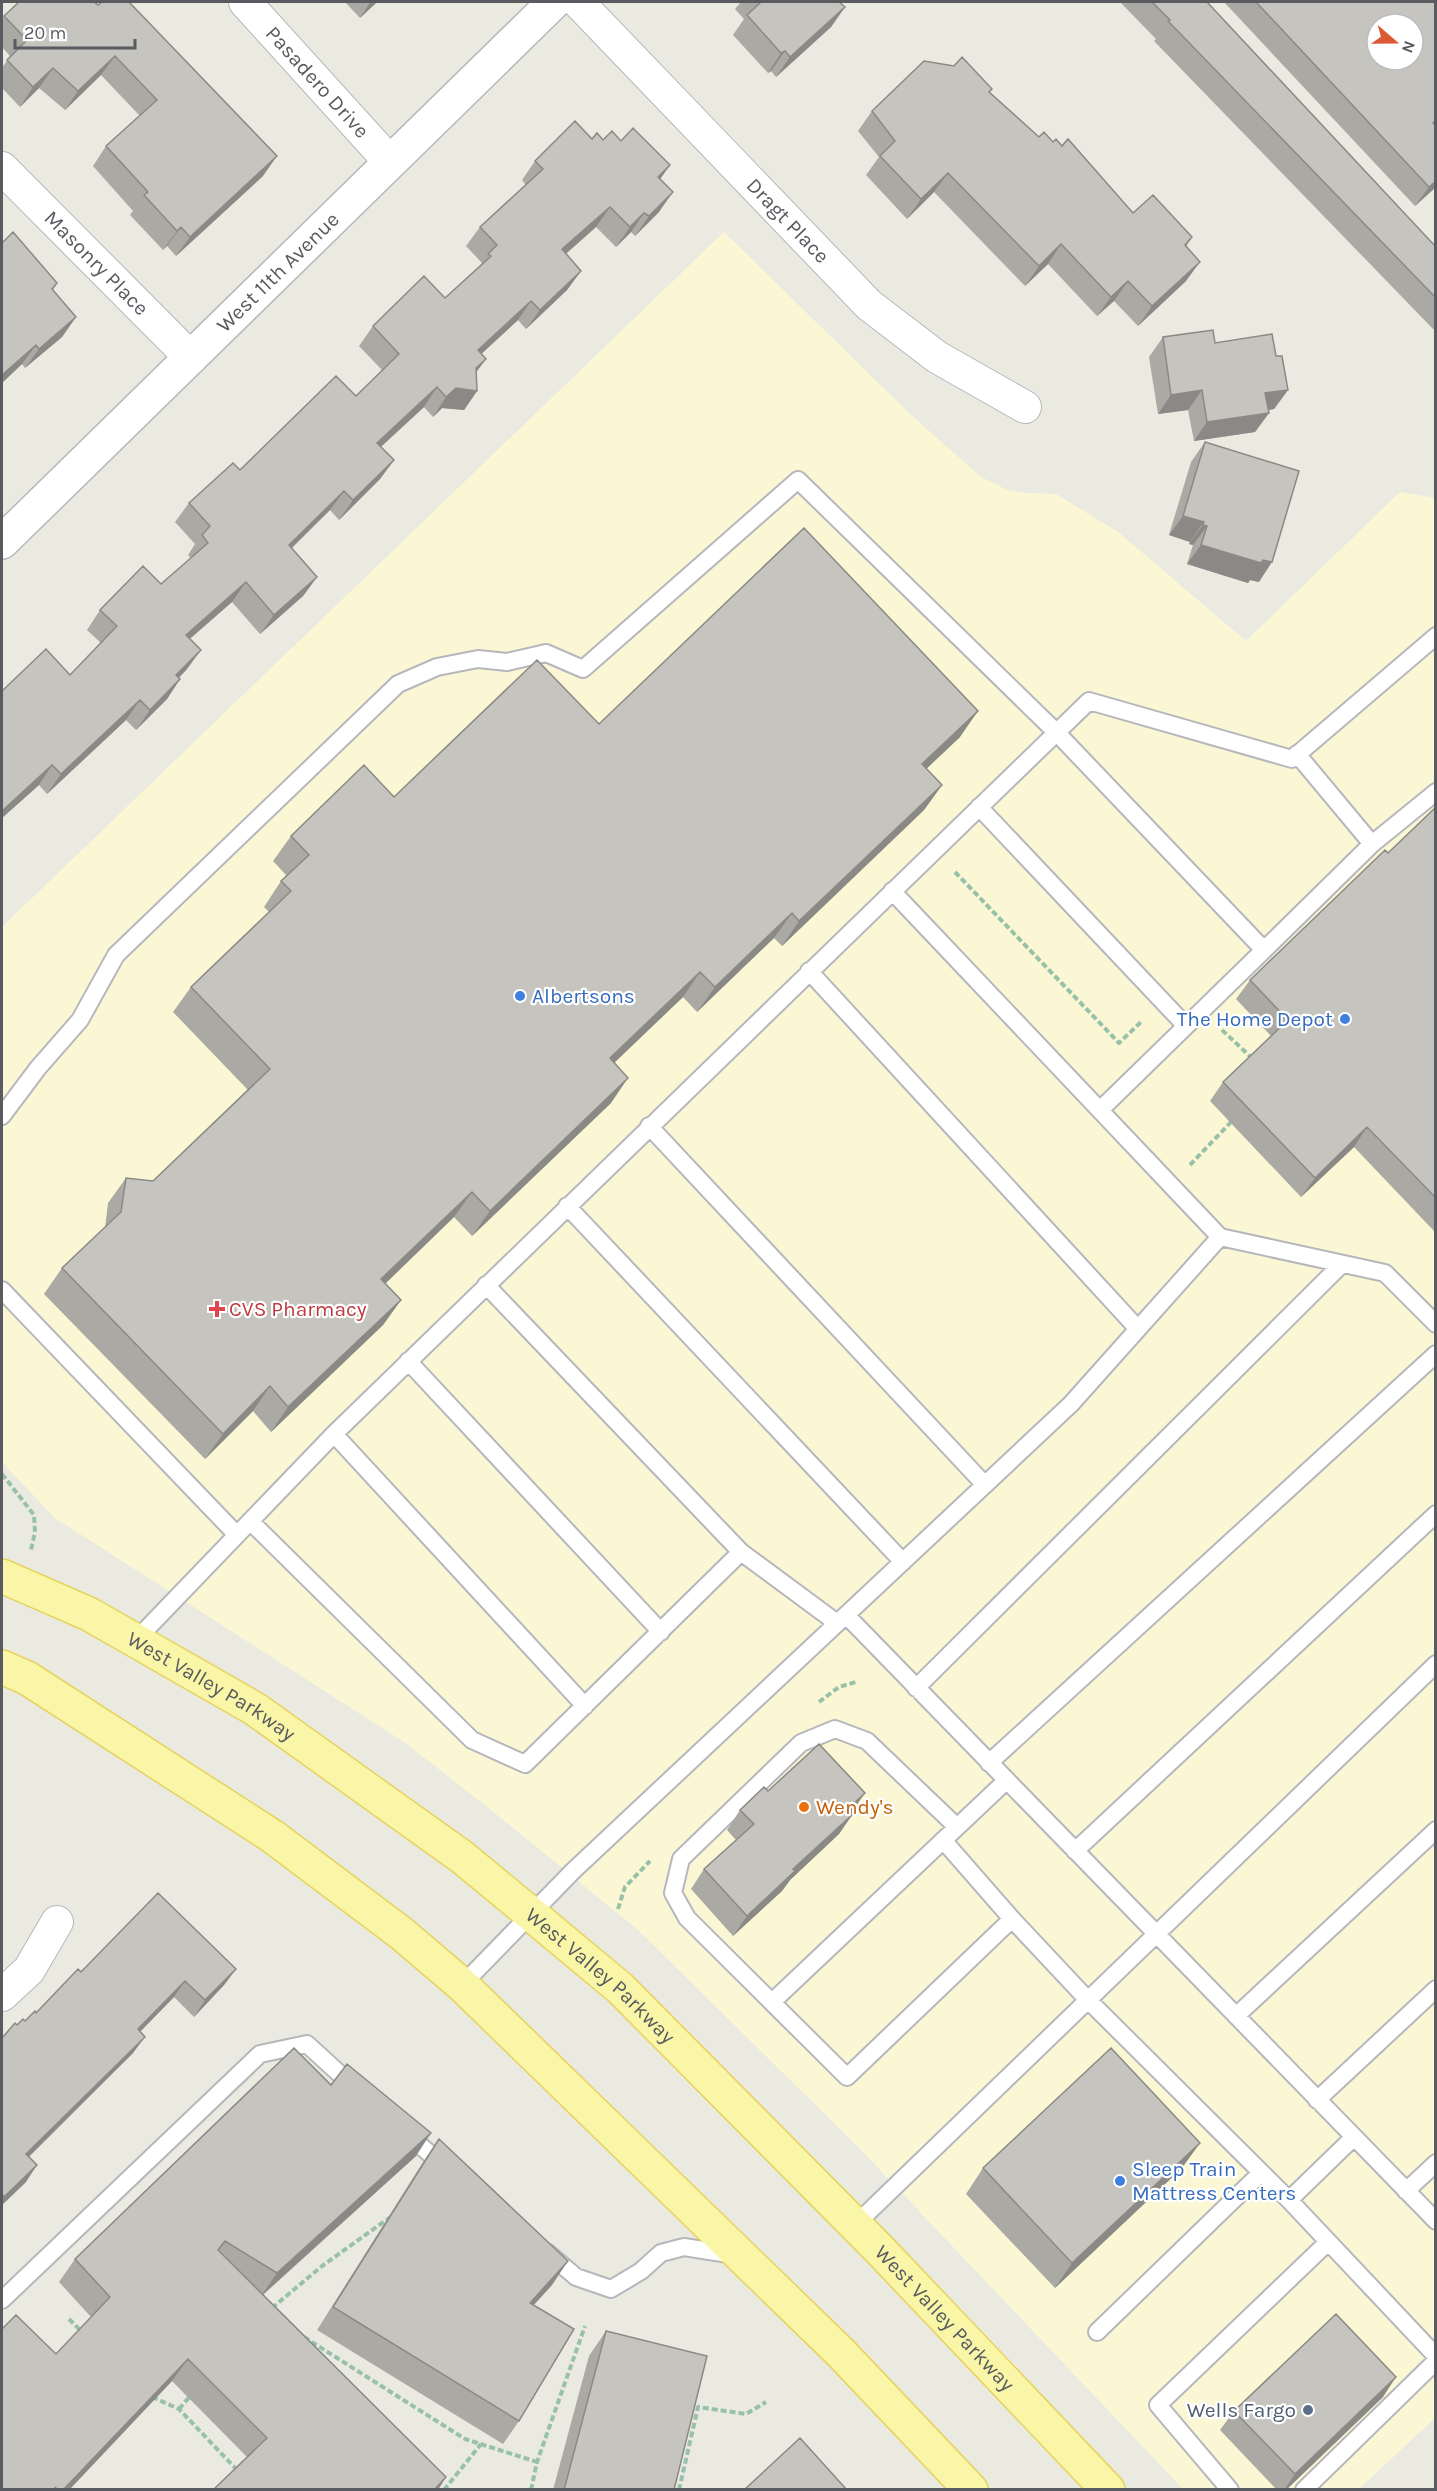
<svg xmlns="http://www.w3.org/2000/svg" width="1437" height="2491" viewBox="0 0 1437 2491" font-family="Karla,sans-serif">
<style>
.commercial{fill:#fbf7d5}
.lines{fill:none;stroke-linecap:round;stroke-linejoin:round}
.lane-casing{stroke:#b6b7bc;stroke-width:20}
.street-casing{stroke:#b6b7bc;stroke-width:34}
.secondary-casing{stroke:#b6b8be;stroke-width:36}
.primary-casing{stroke:#e6d35e;stroke-width:36}
.path{stroke:#98c1a9;stroke-width:4;stroke-dasharray:6 3;stroke-linecap:butt}
.lane{stroke:#fff;stroke-width:16}
.street{stroke:#fff;stroke-width:32}
.secondary{stroke:#fff;stroke-width:33}
.primary{stroke:#f9f6a7;stroke-width:33}
.wall{fill:#aaa9a3}
.shaded-wall{fill:#8b8985}
.building{fill:#c6c4be;stroke:#8b8985;stroke-width:1.5;fill-rule:evenodd}
.shop-dot{fill:#3f7fe0;stroke:#fff;stroke-width:2}
.health-dot{fill:#e0444e;stroke:#fff;stroke-width:2}
.food-dot{fill:#e8710a;stroke:#fff;stroke-width:2}
.service-dot{fill:#5c6f8a;stroke:#fff;stroke-width:2}
.labels{text-anchor:middle;dominant-baseline:central;stroke-width:4.5;stroke-linejoin:round;paint-order:stroke}
.street-label{font-size:21px;fill:#595b60;stroke:#fff}
.shop-label{font-size:21px;fill:#366cbe;stroke:#fff;text-anchor:start}
.health-label{font-size:21px;fill:#be3a42;stroke:#fff;text-anchor:start}
.food-label{font-size:21px;fill:#c56008;stroke:#fff;text-anchor:start}
.service-label{font-size:21px;fill:#4e5e75;stroke:#fff;text-anchor:end}
</style>
<rect width="100%" height="100%" fill="#ebeae0"/>
<path class="commercial" d="M724 232 910 414 981 477 1007 490 1026 493 1056 494 1118 532 1246 641 1400 492 1435 498 1436 2417 1359 2489H1183L862 2151 638 1930 490 1809 404 1742 55 1518 2 1462V927Z"/>
<g class="lines">
<defs>
<path id="lane" d="M979 807 1186 1026
M1372 844 1436 792
M892 891 1220 1237
M809 971 1138 1329
M1100 1110 1264 950
M2 1116 38 1068 80 1020 116 955 398 684 437 667 478 659 507 662 546 653 583 669 798 480 1057 733 1264 950 1372 844 1297 754
M649 1126 985 1485
M567 1206 903 1562
M486 1285 741 1552
M2 1290 237 1535
M408 1361 661 1632
M334 1434 585 1706
M250 1521 472 1740 525 1764 741 1552 837 1623
M846 1615 1436 2221
M135 1641 334 1434 1089 701 1292 759 1436 636
M916 1688 1342 1264
M989 1763 1436 1354
M957 1827 867 1741 835 1729 801 1743 681 1859 673 1893 687 1918 847 2077 1012 1919 1087 1999 1289 2200 1354 2137
M943 1840 1012 1919
M1075 1851 1436 1514
M462 1985 573 1871 1071 1404 1220 1237 1385 1273 1436 1324
M772 2002 1007 1780
M1236 2016 1436 1830
M1317 2100 1436 1989
M406 2133 445 2167
M1406 2191 1436 2163
M1289 2200 1436 2356
M854 2226 1436 1664
M548 2253 576 2277 611 2289 641 2271 661 2253 684 2247 735 2255
M2 2300 260 2054 307 2044 355 2088
M1097 2332 1261 2173
M1230 2490 1158 2405 1328 2242
M1304 2490 1436 2361"/>
<g id="street">
<path id="s1" d="M245 2 390 162"/>
<path id="s2" d="M578 2 869 305 937 357 1025 407"/>
<path id="s3" d="M2 168 191 358"/>
<path d="M2 1995 29 1970 57 1922"/>
</g>
<g id="secondary">
<path id="s4" d="M2 542 554 2"/>
</g>
<g id="primary">
<path id="s5" d="M2 1576 89 1614 255 1709 462 1857 531 1914 620 1988 879 2249 1108 2490"/>
<path d="M2 1667 27 1678 272 1836 401 1933 462 1985 841 2353 971 2490"/>
</g>
</defs>
<use href="#lane" class="lane-casing"/>
<use href="#street" class="street-casing"/>
<use href="#secondary" class="secondary-casing"/>
<use href="#primary" class="primary-casing"/>
<path class="path" d="M955 872 1119 1043 1142 1021
M1222 1030 1254 1060
M1190 1165 1232 1121
M2 1474 34 1515 35 1532 31 1550
M819 1702 839 1687 856 1682
M618 1909 625 1887 650 1861
M272 2308 322 2266 392 2216
M69 2319 83 2333
M304 2337 465 2439 537 2462
M152 2397 179 2409 238 2471
M179 2409 191 2395
M444 2490 481 2444
M531 2490 537 2462 585 2326
M679 2490 698 2407 746 2414 766 2402"/>
<use href="#lane" class="lane"/>
<use href="#street" class="street"/>
<use href="#secondary" class="secondary"/>
<use href="#primary" class="primary"/>
</g>
<path class="wall" d="M94 2 263 176 176 256 167 246 163 250 130 215 133 211 93 166 106 146 140 116 101 75 65 110 39 88 20 107 2 88V68L10 56 2 47V19L4 16Z
M345 2H377L360 18Z
M741 2H839L845 7 831 27 776 77 771 71 768 73 733 35 744 19 735 9Z
M1120 2H1207L1436 247V332L1154 41 1156 39Z
M1224 2H1436V187L1415 206Z
M992 89 990 92 1039 137 1062 146 1133 213 1192 237 1186 247V281L1138 326 1114 301 1097 316 1048 264 1025 286 934 192 907 219 866 175 879 157 858 131 872 111Z
M592 139 621 141 670 165 660 179 659 212 635 236 631 232 616 247 596 227 566 254 581 271 567 290 526 329 518 320 481 354 486 359 476 372 477 391 464 410 442 408 433 417 424 407 381 447 394 460 380 479 339 520 330 510 292 548 317 577 303 596 260 634 232 602 190 639 187 669 179 678 180 679 167 699 136 730 126 720 47 794 39 785 2 818 70 675 101 643 87 630 100 610 161 584 191 558 188 555 195 544 175 522 189 503 356 396 382 370 359 346 373 326 445 298 478 268 482 263 466 246 480 227 526 185 522 180 535 161Z
M2 243 57 283 53 290 76 317 62 337 25 368 22 364 2 383Z
M1163 337 1215 343 1276 356 1288 390 1274 409 1268 410 1269 413 1255 432 1194 441 1188 410 1158 414 1149 357Z
M1205 442 1259 582 1250 580 1248 583 1187 564 1193 545 1189 544 1190 542 1169 535 1191 462Z
M599 724 960 737 926 769 942 785 924 810 782 946 774 938 697 1012 683 997 614 1063 611 1103 472 1236 454 1217 385 1284 401 1300 383 1325 271 1432 253 1411 205 1459 44 1294 62 1268 105 1228 108 1203 126 1178 153 1181 248 1090 173 1012 191 987 269 912 264 907 281 881 287 876 273 861 291 836 394 797Z
M1436 807V1229L1434 1231 1354 1147 1301 1197 1210 1101 1223 1082 1271 1036 1236 999 1250 980 1388 853Z
M768 1791 852 1812 839 1834 790 1880 782 1891 733 1936 691 1889 704 1869 736 1840 727 1830 740 1810Z
M236 1969 224 1985 194 2017 174 1997 140 2032 133 2053 29 2157 26 2182 2 2205V2038L17 2025 25 2021 36 2013 81 1972Z
M331 2085 416 2156 263 2295 446 2477 247 2457 172 2381 69 2490H2L56 2354 91 2317 59 2282 75 2259Z
M439 2139 552 2285 534 2305 519 2421 503 2444 317 2330 423 2162Z
M983 2168H1182L1055 2288 966 2194Z
M606 2331 674 2490H553L589 2356Z
M1383 2397 1286 2490H1277L1220 2430 1234 2411Z"/>
<path class="shaded-wall" d="M372 2H377L360 18 369 4Z
M845 7 831 27 776 77 790 57Z
M785 51 771 71 768 73 781 53Z
M115 56 101 75 65 110 78 91Z
M53 68 39 88 20 107 33 87Z
M277 156 263 176 176 256 190 237Z
M670 165 656 185 658 177Z
M948 173 934 192 907 219 921 199Z
M1436 181V187L1415 206 1429 187Z
M673 192 659 212 635 236 649 216Z
M610 207 596 227 548 269 562 249Z
M644 213 631 232 616 247 630 227Z
M181 227 167 246 163 250 177 231Z
M1061 244 1048 264 1025 286 1039 266Z
M1200 262 1186 281 1138 326 1152 306Z
M581 271 567 290 526 329 540 310Z
M1128 281 1114 301 1097 316 1111 297Z
M531 301 518 320 464 370 478 350Z
M76 317 62 337 25 368 39 349Z
M36 345 22 364 2 383V375Z
M486 359 472 378 476 368Z
M437 387 424 407 363 463 377 443Z
M456 388 477 391 464 410 442 408 433 417 446 397Z
M1202 390 1188 410 1158 414 1171 395Z
M1288 390 1274 409 1251 413 1265 393Z
M1269 413 1255 432 1194 441 1207 422Z
M394 460 380 479 339 520 353 500Z
M344 491 330 510 275 564 289 545Z
M1183 516 1204 522 1190 542 1169 535Z
M1203 525 1207 526 1193 545 1189 544Z
M1201 545 1263 560 1272 562 1259 582 1250 580 1248 583 1187 564Z
M317 577 303 596 260 634 274 615Z
M246 582 232 602 172 654 186 635Z
M201 650 187 669 162 695 176 675Z
M180 679 167 699 136 730 150 710Z
M140 700 126 720 47 794 61 774Z
M978 711 960 737 905 789 922 764Z
M52 765 39 785 2 818V811Z
M942 785 924 810 782 946 799 921Z
M792 913 774 938 697 1012 715 987Z
M700 972 683 997 592 1084 610 1058Z
M628 1078 611 1103 472 1236 490 1211Z
M1367 1127 1354 1147 1301 1197 1315 1178Z
M472 1192 454 1217 363 1305 381 1279Z
M401 1300 383 1325 271 1432 288 1407Z
M270 1386 253 1411 205 1459 223 1434Z
M865 1793 851 1813 848 1809Z
M853 1814 839 1834 790 1880 782 1891 733 1936 747 1916 793 1869Z
M236 1969 224 1985 194 2017 205 2000Z
M185 1981 174 1997 126 2046 138 2029Z
M145 2037 133 2053 15 2170 26 2154Z
M431 2133 416 2156 261 2296 277 2273Z
M1200 2143 1182 2168 1055 2288 1072 2263Z
M37 2165 26 2182 2 2205V2201L4 2197Z
M568 2261 552 2285 514 2326 530 2303Z
M188 2359 172 2381 69 2490H63Z
M1396 2377 1383 2397 1286 2490H1284L1295 2474Z
M446 2477 438 2490H434Z"/>
<path class="building" d="M19 2H94L98 5 102 2H129L277 156 190 237 181 227 177 231 144 195 148 192 106 146 157 100 115 56 78 91 53 68 33 87 7 60 27 40 4 16Z
M760 2H839L845 7 790 57 785 51 781 53 747 15 761 2Z
M1152 2H1207L1436 247V298L1168 21 1170 20Z
M1256 2H1436V120L1433 123 1436 126V181L1429 187ZM1377 24H1413V60H1377Z
M962 57 992 89 989 92 1039 137 1044 132 1053 142 1056 139 1062 146 1068 139 1133 213 1153 195 1192 237 1185 245 1200 262 1152 306 1128 281 1111 297 1061 244 1039 266 948 173 921 199 880 156 895 141 872 111 924 61 954 66Z
M575 121 592 139 597 133 603 140 612 131 621 141 633 128 670 165 658 177 673 192 649 216 644 213 630 227 610 207 562 249 581 271 540 310 531 301 478 350 486 359 476 368 477 391 456 388 446 397 437 387 377 443 394 460 353 500 344 491 289 545 317 577 274 615 246 582 186 635 201 650 176 675 180 679 150 710 140 700 61 774 52 765 2 811V691L46 649 70 675 117 626 100 610 143 566 161 584 208 543 202 535 210 526 189 503 233 463 240 470 336 376 356 396 399 354 373 326 424 276 445 298 491 256 488 254 497 245 480 227 543 169 535 161Z
M13 232 57 283 52 289 76 317 39 349 36 345 2 375V243Z
M1213 330 1215 343 1272 334 1276 356H1282L1288 390 1265 393 1269 413 1207 422 1202 390 1171 395 1163 337Z
M1205 442 1299 471 1272 562 1263 560 1261 563 1201 545 1207 526 1203 525 1204 522 1183 516Z
M804 528 978 711 922 764 942 785 799 921 792 913 715 987 700 972 610 1058 628 1078 490 1211 472 1192 381 1279 401 1300 288 1407 270 1386 223 1434 62 1268 121 1212 126 1178 153 1181 270 1069 191 987 291 891 281 881 309 855 291 836 364 765 394 797 537 660 599 724Z
M1436 807V1198L1367 1127 1315 1178 1223 1082 1288 1020 1250 980 1385 850 1388 853Z
M819 1744 865 1793 848 1809 853 1814 793 1869 795 1871 747 1916 704 1869 754 1824 740 1810 764 1787 768 1791Z
M158 1893 236 1969 205 2000 185 1981 138 2029 145 2037 26 2154 37 2165 4 2197 2 2194V2038L15 2023 17 2025 23 2019 25 2021 35 2011 36 2013 78 1969 81 1972Z
M294 2048 331 2085 347 2064 431 2133 277 2273 225 2241 218 2250 446 2477 434 2490H213L267 2438 188 2359 63 2490H58L55 2487 56 2490H2V2329L16 2315 56 2354 110 2297 75 2259Z
M1111 2048 1200 2143 1072 2263 983 2168Z
M439 2139 568 2261 530 2303 574 2329 519 2421 333 2307Z
M1336 2314 1396 2377 1295 2474 1234 2411Z
M606 2331 707 2356 674 2490H564Z
M800 2438 847 2490H744Z"/>
<g class="shop-dot">
<circle cx="520" cy="996" r="6"/>
<circle cx="1345" cy="1019" r="6"/>
<circle cx="1120" cy="2181" r="6"/>
</g>
<path class="health-dot" d="M214 1300h6v6h6v6h-6v6h-6v-6h-6v-6h6z"/>
<circle class="food-dot" cx="804" cy="1807" r="6"/>
<circle class="service-dot" cx="1308" cy="2410" r="6"/>
<g class="labels">
<g class="street-label">
<text stroke="none"><textPath href="#s1" startOffset="108">Pasadero Drive</textPath></text>
<text stroke="none"><textPath href="#s2" startOffset="303">Dragt Place</textPath></text>
<text stroke="none"><textPath href="#s3" startOffset="134">Masonry Place</textPath></text>
<text stroke="none"><textPath href="#s4" startOffset="386">West 11th Avenue</textPath></text>
<text stroke="none"><textPath href="#s5" startOffset="237">West Valley Parkway</textPath></text>
<text stroke="none"><textPath href="#s5" startOffset="723">West Valley Parkway</textPath></text>
<text stroke="none"><textPath href="#s5" startOffset="1209">West Valley Parkway</textPath></text>
</g>
<g class="shop-label">
<text x="532" y="996">Albertsons</text>
<text x="1333" y="1019" text-anchor="end">The Home Depot</text>
<text x="1132" y="2169">Sleep Train<tspan x="1132" dy="24">Mattress Centers</tspan></text>
</g>
<g class="health-label">
<text x="229" y="1309">CVS Pharmacy</text>
</g>
<g class="food-label">
<text x="816" y="1807">Wendy's</text>
</g>
<g class="service-label">
<text x="1296" y="2410">Wells Fargo</text>
</g>
</g>
<rect width="1437" height="2491" fill="none" stroke="#595b60" stroke-width="6"/>
<g transform="translate(1395 42) rotate(110)"><circle r="28" fill="#ffffff" stroke="#bdbdbf" stroke-width="1.5"/>
<path d="M0-4.5L10 22L0 15L-10 22Z" fill="#dc5935"/>
<text y="-9" font-size="16" font-weight="bold" text-anchor="middle" fill="#595b60">N</text>
</g>
<path d="M15 39v9h120v-9" fill="none" stroke="#595b60" stroke-width="3"/>
<text x="24" y="39" font-size="18" fill="#595b60" stroke="#ffffff" stroke-width="4.5" paint-order="stroke">20 m</text>
</svg>
